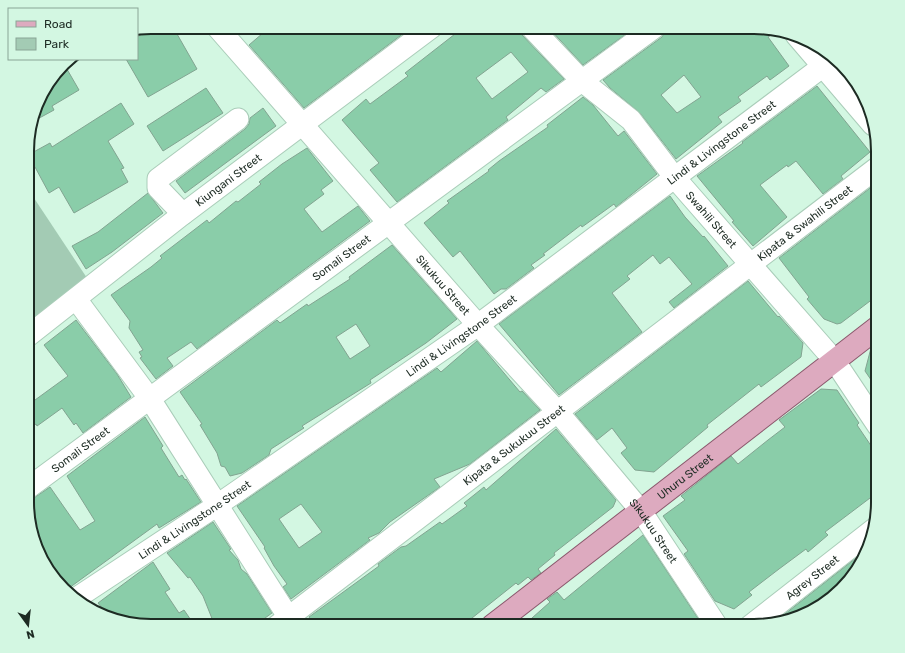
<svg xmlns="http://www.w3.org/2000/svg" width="905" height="653" viewBox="0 0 905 653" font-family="Rubik,sans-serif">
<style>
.green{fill:#a3cbb4}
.building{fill:#8acda9;stroke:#82a491;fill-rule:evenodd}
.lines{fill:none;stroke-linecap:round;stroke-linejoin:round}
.minor-casing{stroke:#aacdb9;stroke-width:23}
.major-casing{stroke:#8b596d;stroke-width:24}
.minor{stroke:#fff;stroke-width:21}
.major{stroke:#ddaabf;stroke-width:22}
.labels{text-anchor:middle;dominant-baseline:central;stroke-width:4;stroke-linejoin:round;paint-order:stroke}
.street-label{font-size:11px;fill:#1d2b23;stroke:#d3f7e2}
.rim{fill:none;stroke:#1d2b23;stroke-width:2}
</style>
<rect width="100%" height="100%" fill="#d3f7e2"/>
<path class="green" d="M28 189 87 278 28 323Z"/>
<path class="building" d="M155 27H173L197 69 148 97 126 59H137V37Z
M270 27H412L304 108 249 45Z
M464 27H519L522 35 564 79 546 92 541 88 506 117 508 120 397 202 370 170 379 163 342 120 366 99 370 104 408 76 405 73ZM511 52 528 72 492 99 476 78Z
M548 27H631L633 29 583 65Z
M667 27H762L777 31 768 37 789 66 770 80 767 76 738 97 741 101 718 117 722 122 676 159 640 113 610 88 603 80 662 37ZM684 75 701 97 677 113 661 95Z
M64 64 79 90 52 106 54 110 32 122 44 89Z
M817 86 870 152 841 176 843 179 823 194 796 161 788 167 787 165 760 185 787 217 753 246 732 222 734 221 697 176 743 143 742 142Z
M206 88 223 113 163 151 147 126Z
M583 97 593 105 618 136 624 131 657 174 616 207 614 204 582 227 581 225 543 254 545 255 531 265 534 268 506 289H501L494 294 460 251 453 257 424 223 449 203 447 201 489 171 488 170 499 161 548 127 547 125Z
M121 103 134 124 108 141 124 168 121 169 128 182 74 213 59 187 49 193 35 167 28 171V155L50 143 52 147Z
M263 108 276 126 185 193 176 181 245 129 249 124 250 118Z
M307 148 333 181 321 190 324 194 304 209 322 232 358 206 370 221 197 349 191 342 167 358 173 366 156 379 140 358 142 357 139 352 143 350 129 328 130 321 111 295 151 267 162 258 160 256 207 220 209 223 236 201 238 202 261 184 259 182 282 164Z
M878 182V295L841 323 837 324 824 319 807 299 809 297 779 258Z
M148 193 163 213 112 252 86 269 72 246 98 232Z
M670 196 685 217 703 237 704 236 728 266 674 308 669 302 692 284 669 257 660 264 653 255 627 276 630 279 612 293 642 332 559 395 499 324Z
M392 245 457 319 426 343 370 380 371 383 302 426 304 428 271 449 269 455 242 473 230 476 225 467 221 466 217 453 200 425 202 424 180 392 277 320 280 323 307 304 308 306 350 279 349 277ZM356 324 370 346 350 359 336 337Z
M748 281 778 317 779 316 803 343 801 357 761 387 759 384 707 425 708 427 654 472 635 470 621 453 627 448 612 428 597 440 575 414Z
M76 320 117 374 131 397 83 433 76 423 74 425 62 408 37 426 36 424 28 430V391L35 400 68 376 44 345Z
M477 341 520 392 522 391 540 410 470 464 434 479 440 487 390 522 379 533 368 538 370 540 291 599 283 587 287 584 274 566 264 548 265 547 237 506 437 368 441 372ZM301 504 322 532 299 548 279 519Z
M878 343V390L865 371 871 348Z
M821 389 837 390 859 423 857 425 878 456V492L825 532 828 535 808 552 806 549 779 569 749 592 752 595 734 609 715 601 684 554 688 551 663 516 685 500 681 496 731 456 738 464 768 440 785 427 779 420Z
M145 417 163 446 161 448 179 477 182 475 185 480 186 479 201 502 159 528 157 524 69 588 65 589 44 564 28 518V502L50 487 80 530 95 521 67 476Z
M556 429 616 500 613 507 554 553 555 555 538 569 541 573 531 580 528 577 518 585 516 583 462 626H315L309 617 379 566 378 564 401 547 406 546 440 522 442 524 467 506 464 503 484 487 486 490Z
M213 522 231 549 229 550 238 560 241 569 247 574 272 613 254 626H215L203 596 190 577 188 578 167 553Z
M643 535 703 626H523L550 602 547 599 557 592 564 600Z
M861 554 863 557 852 578 809 613 776 621Z
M153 562 170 589 165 592 179 613 184 610 195 626H143L111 619 98 603Z"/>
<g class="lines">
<defs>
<g id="minor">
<path id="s1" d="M217 27 478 325 557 411 641 511 717 626"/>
<path id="s2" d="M531 27 582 81 631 120 675 178 834 360 878 426"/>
<path d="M796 35 873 125"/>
<path d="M183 214 158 188V179L238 119"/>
<path d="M76 299 150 399 294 626"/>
<path id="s3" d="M28 336 183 214 432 27"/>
<path id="s4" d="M28 488 655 27"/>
<path id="s5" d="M78 597 216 506 478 325 834 58"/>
<path id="s6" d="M277 626 878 167"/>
<path id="s7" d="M750 626 874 529"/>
</g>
<g id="major">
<path id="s8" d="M492 626 878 327"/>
</g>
</defs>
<use href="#minor" class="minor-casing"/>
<use href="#major" class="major-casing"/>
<use href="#minor" class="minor"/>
<use href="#major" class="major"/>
</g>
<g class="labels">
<g class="street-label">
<text stroke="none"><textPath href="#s5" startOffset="788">Lindi &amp; Livingstone Street</textPath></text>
<text stroke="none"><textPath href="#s3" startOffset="254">Kiungani Street</textPath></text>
<text stroke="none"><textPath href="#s2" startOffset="265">Swahili Street</textPath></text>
<text stroke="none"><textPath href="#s6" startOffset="664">Kipata &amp; Swahili Street</textPath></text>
<text stroke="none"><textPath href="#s4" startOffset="389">Somali Street</textPath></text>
<text stroke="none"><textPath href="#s1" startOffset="343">Sikukuu Street</textPath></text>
<text stroke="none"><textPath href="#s5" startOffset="464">Lindi &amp; Livingstone Street</textPath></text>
<text stroke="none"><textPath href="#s6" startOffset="298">Kipata &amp; Sukukuu Street</textPath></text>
<text stroke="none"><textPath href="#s4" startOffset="65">Somali Street</textPath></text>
<text stroke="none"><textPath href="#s8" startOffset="244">Uhuru Street</textPath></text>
<text stroke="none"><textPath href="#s5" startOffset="140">Lindi &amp; Livingstone Street</textPath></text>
<text stroke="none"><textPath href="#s1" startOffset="667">Sikukuu Street</textPath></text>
<text stroke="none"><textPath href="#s7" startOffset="79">Agrey Street</textPath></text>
</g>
</g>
<path d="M0 0H905V653H0ZM151 34H754A117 117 0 0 1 871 151V502A117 117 0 0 1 754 619H151A117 117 0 0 1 34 502V151A117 117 0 0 1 151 34Z" fill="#d3f7e2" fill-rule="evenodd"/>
<path class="rim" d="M151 34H754A117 117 0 0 1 871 151V502A117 117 0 0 1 754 619H151A117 117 0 0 1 34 502V151A117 117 0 0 1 151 34Z"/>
<rect x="8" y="8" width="130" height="52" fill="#d3f7e2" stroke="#8aa596"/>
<rect x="16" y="21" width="20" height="6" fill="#ddaabf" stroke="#8aa596"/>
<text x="44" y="28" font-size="12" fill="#1d2b23">Road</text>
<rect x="16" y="38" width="20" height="12" fill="#a3cbb4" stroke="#8aa596"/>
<text x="44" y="48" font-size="12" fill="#1d2b23">Park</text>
<g transform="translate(28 625) rotate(165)" stroke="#d3f7e2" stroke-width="3" paint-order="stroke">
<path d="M0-3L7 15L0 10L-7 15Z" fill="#1d2b23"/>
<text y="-6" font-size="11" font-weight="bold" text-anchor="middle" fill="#1d2b23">N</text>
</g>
</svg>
